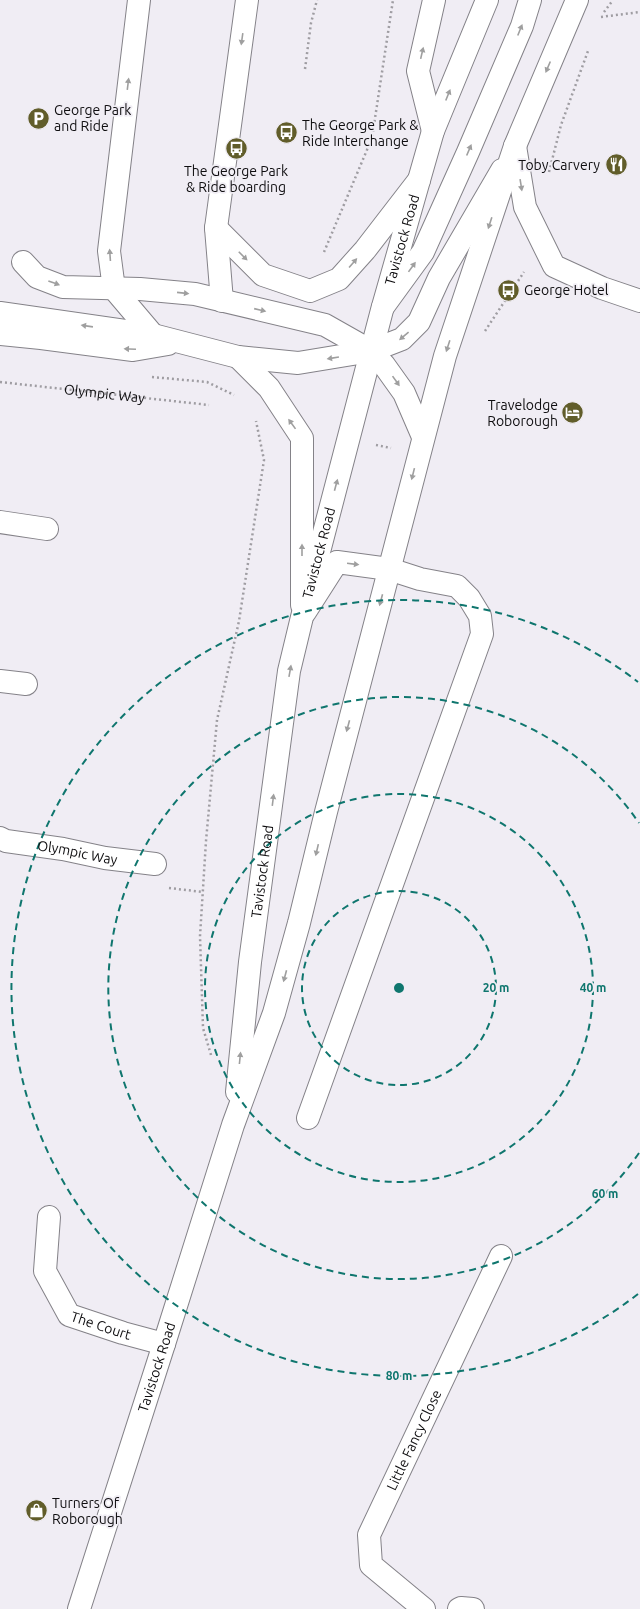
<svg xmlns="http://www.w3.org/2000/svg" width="640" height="1609" viewBox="0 0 640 1609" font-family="Ubuntu,sans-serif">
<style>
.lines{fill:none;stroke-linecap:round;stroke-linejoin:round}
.minor-casing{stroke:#848288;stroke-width:24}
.major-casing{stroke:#848288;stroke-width:24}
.highway-casing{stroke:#848288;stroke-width:24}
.path{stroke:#9f9da2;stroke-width:2.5;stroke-dasharray:2 3;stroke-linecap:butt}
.minor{stroke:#fff;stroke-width:22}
.major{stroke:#fff;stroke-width:22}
.highway{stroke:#fff;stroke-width:22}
.oneway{fill:#9f9f9f}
.ring{fill:none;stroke:#0f766e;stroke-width:2;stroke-dasharray:7 5}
.labels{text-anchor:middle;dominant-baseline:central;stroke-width:3.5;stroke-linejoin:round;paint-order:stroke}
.poi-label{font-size:14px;fill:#0f0e10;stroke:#f0edf4;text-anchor:start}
.street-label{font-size:14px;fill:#0f0e10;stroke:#f0edf4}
.centre{fill:#0f766e;stroke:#f0edf4;stroke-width:2}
.ring-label{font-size:12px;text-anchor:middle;font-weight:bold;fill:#0f766e;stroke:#f0edf4;stroke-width:3.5;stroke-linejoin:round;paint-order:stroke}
</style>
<rect width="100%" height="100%" fill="#f0edf4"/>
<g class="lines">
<defs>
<g id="minor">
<path d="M139 0 109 251 114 289 153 335"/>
<path d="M515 146 525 207 554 266 602 288 640 301"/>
<path d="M216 228 263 275 310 291 339 279 365 250 419 180"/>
<path d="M23 262 37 277 63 287 140 289 195 294 325 325 371 351 384 365 404 393 423 437"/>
<path d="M222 301 216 228 247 0"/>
<path d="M383 307 423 252 468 152 522 26 530 0"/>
<path d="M0 313 153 335 238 357 298 363 371 351 402 339 419 322 439 278 502 170"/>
<path d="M0 334 41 338 133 350 168 344"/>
<path d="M238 357 269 388 302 438V605"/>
<path d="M0 522 47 529"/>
<path d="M305 612 337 562 389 569 420 579 457 586 469 598 480 616 482 634 308 1118"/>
<path d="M0 681 26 684"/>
<path id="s2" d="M0 838 6 841 63 849 105 858 155 864"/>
<path id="s3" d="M49 1217 45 1271 69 1315 123 1333 164 1344"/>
<path id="s4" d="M424 1609 371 1565 369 1535 501 1256"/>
<path d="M459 1609 461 1608 473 1609"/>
</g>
<path id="major" d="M433 131 418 71 434 0"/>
<g id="highway">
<path id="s5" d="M237 1092 250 962 289 671 302 617 382 310 433 131 487 0"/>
<path id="s6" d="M79 1609 164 1344 233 1125 274 1013 299 923 326 812 445 356 515 146 577 0"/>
</g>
</defs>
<use href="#minor" class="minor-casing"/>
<use href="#major" class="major-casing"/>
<use href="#highway" class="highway-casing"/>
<g class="path">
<path d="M604 12 613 0"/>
<path d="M601 17 640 12"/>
<path d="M305 69 311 23 317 0"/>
<path d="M549 172 561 125 588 51"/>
<path d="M324 252 372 138 393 0"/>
<path d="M485 331 524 272"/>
<path d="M152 377 207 382 234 395"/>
<path id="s1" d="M0 382 209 405"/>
<path d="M376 445 391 448"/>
<path d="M169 888 203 892"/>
<path d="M211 1055 203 1028 200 936 206 841 217 720 239 621 264 460 256 421"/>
</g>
<use href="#minor" class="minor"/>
<use href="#major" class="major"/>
<use href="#highway" class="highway"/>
</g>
<defs><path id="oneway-solid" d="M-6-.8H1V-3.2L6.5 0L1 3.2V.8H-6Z"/></defs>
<g class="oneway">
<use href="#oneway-solid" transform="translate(520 30) rotate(-68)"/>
<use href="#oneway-solid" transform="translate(242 39) rotate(98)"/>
<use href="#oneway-solid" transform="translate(422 53) rotate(-77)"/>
<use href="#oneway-solid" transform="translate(548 67) rotate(113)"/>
<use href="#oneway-solid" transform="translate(128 84) rotate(-83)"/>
<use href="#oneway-solid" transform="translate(448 95) rotate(-68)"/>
<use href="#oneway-solid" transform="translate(469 150) rotate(-67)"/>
<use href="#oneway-solid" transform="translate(521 185) rotate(81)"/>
<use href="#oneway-solid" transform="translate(490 223) rotate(108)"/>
<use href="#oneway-solid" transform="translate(110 255) rotate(-94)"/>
<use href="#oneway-solid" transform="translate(243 256) rotate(45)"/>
<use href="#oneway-solid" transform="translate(353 263) rotate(-49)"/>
<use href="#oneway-solid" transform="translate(412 267) rotate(-54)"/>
<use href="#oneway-solid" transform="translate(54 283) rotate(20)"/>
<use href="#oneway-solid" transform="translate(183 293) rotate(6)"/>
<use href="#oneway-solid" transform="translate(260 310) rotate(13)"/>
<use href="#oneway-solid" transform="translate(87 326) rotate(-172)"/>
<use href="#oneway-solid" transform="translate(404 336) rotate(140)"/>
<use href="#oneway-solid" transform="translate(448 346) rotate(108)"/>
<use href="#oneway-solid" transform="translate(130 349) rotate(-178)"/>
<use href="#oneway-solid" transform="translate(333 358) rotate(171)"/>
<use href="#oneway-solid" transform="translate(396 381) rotate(55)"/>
<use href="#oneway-solid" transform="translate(292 424) rotate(-126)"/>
<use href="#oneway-solid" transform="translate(413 474) rotate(104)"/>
<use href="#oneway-solid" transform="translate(336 485) rotate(-75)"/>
<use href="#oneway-solid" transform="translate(302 550) rotate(-90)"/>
<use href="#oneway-solid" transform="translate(353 564) rotate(7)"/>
<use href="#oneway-solid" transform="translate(381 600) rotate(105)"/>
<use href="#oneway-solid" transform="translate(290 671) rotate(-80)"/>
<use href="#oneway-solid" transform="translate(348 726) rotate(105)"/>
<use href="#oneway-solid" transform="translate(273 800) rotate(-83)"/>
<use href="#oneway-solid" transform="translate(317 850) rotate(103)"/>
<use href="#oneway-solid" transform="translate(285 976) rotate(105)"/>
<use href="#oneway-solid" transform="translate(240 1058) rotate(-84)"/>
</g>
<g class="ring">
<circle cx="399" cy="988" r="97"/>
<circle cx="399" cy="988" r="194"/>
<path d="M639 1153A291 291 0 1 1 639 823"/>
<path d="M638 1294A388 388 0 1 1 638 682"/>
</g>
<defs>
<symbol id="parking-disc" viewBox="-11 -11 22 22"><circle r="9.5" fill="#615d2a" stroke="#f0edf4"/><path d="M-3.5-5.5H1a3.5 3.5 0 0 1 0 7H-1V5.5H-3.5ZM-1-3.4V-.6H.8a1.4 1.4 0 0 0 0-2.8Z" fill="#fff"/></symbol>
<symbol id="bus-disc" viewBox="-11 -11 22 22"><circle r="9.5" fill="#615d2a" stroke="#f0edf4"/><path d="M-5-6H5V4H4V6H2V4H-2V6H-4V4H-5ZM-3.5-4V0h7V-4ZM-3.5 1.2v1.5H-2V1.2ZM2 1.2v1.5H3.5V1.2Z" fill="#fff"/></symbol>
<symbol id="restaurant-disc" viewBox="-11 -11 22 22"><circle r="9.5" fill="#615d2a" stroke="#f0edf4"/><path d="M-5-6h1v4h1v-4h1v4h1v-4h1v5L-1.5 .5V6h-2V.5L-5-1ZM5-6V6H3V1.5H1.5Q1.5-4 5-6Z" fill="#fff"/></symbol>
<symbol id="hotel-disc" viewBox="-11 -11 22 22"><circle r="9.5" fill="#615d2a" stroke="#f0edf4"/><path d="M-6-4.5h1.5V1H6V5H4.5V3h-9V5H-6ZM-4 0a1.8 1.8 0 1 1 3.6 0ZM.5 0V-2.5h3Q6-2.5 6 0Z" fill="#fff"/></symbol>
<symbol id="shop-disc" viewBox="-11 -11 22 22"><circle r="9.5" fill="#615d2a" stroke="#f0edf4"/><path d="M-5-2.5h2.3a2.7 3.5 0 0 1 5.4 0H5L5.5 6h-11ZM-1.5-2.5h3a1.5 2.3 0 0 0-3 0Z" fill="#fff"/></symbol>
</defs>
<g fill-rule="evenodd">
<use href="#parking-disc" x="26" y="106" width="25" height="25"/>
<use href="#bus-disc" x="274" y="120" width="25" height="25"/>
<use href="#bus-disc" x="224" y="136" width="25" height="25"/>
<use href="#restaurant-disc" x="604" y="152" width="25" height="25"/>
<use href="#bus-disc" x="496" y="278" width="25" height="25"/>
<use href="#hotel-disc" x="560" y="400" width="25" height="25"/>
<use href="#shop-disc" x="24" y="1498" width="25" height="25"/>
</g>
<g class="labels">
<g class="poi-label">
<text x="54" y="110">George Park<tspan x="54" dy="16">and Ride</tspan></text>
<text x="302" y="125">The George Park &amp;<tspan x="302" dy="16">Ride Interchange</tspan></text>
<text x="600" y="165" text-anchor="end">Toby Carvery</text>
<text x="236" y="171" text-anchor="middle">The George Park<tspan x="236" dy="16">&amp; Ride boarding</tspan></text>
<text x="524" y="290">George Hotel</text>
<text x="558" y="405" text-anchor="end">Travelodge<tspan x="558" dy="16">Roborough</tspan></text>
<text x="52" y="1503">Turners Of<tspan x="52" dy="16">Roborough</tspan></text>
</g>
<g class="street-label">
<text stroke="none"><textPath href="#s5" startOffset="870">Tavistock Road</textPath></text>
<text stroke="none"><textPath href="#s1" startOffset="105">Olympic Way</textPath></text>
<text stroke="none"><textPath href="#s5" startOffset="546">Tavistock Road</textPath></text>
<text stroke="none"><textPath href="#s2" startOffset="79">Olympic Way</textPath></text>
<text stroke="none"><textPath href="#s5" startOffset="222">Tavistock Road</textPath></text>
<text stroke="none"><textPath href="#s3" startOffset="138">The Court</textPath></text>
<text stroke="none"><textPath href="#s6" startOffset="254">Tavistock Road</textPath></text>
<text stroke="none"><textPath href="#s4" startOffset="204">Little Fancy Close</textPath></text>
</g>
</g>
<circle cx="399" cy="988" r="6" class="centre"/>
<g class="ring-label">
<text x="496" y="992">20 m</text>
<text x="593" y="992">40 m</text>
<text x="605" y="1198">60 m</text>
<text x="399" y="1380">80 m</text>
</g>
</svg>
